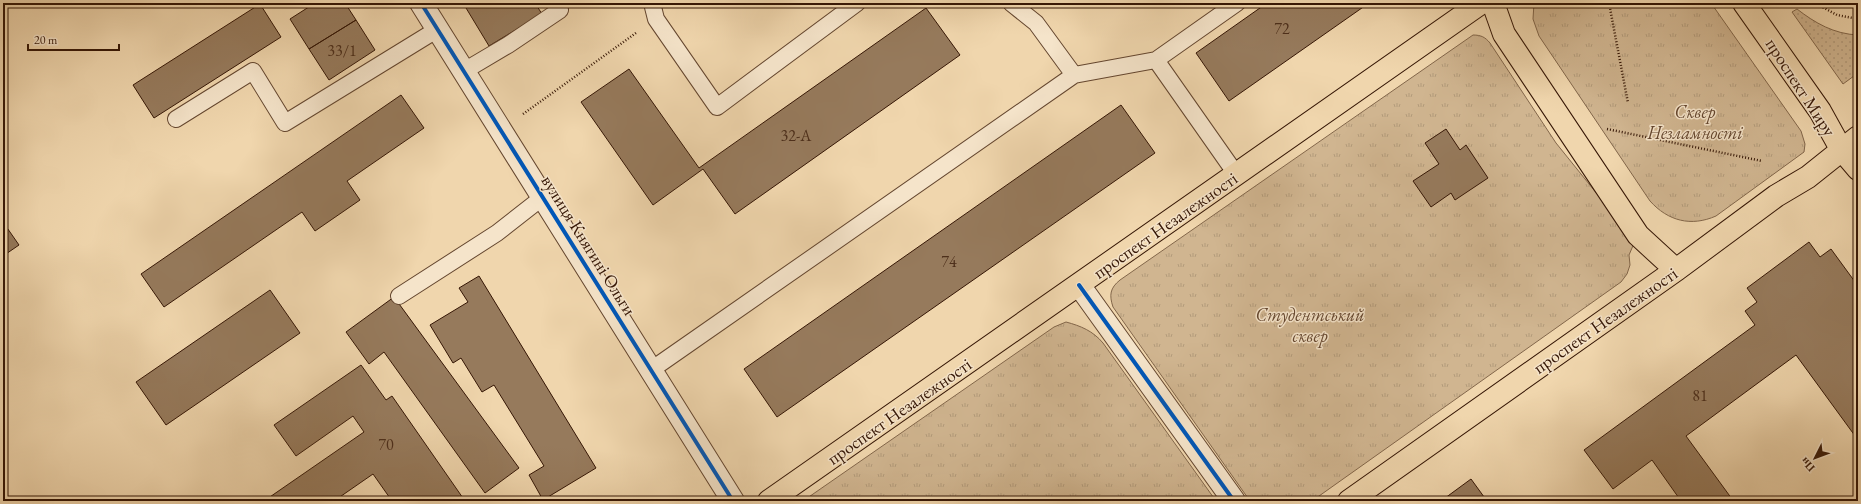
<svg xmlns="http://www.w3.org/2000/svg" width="1861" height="504" viewBox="0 0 1861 504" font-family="'EB Garamond',serif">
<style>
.grass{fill:url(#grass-dots);stroke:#82664a}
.park{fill:url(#park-tufts);stroke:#82664a}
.building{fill:#967a5c;stroke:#351605}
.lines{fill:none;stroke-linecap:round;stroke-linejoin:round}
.service-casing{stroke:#64462f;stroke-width:18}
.minor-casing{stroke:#64462f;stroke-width:24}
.tertiary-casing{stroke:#64462f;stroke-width:24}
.primary-casing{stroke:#351605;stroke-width:24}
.path{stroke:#351605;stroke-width:2.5;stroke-dasharray:1 2;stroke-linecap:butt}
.service{stroke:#f5e4ca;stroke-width:16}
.minor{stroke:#f5e4ca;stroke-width:22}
.tertiary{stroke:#f5e4ca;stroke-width:22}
.primary{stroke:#f0d6ad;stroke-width:22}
.cycleway-casing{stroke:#f5e4ca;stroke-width:6}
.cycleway{stroke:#0057b8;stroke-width:4}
.labels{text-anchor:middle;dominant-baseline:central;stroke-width:3;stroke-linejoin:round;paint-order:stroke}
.number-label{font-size:16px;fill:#4d2f1b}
.street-label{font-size:18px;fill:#351605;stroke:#f5e4ca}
.park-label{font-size:18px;font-style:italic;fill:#64462f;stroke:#f5e4ca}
</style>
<defs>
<pattern id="grass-dots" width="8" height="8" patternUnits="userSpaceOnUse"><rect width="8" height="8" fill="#d0b590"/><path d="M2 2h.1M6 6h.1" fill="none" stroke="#b39b7b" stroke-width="1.8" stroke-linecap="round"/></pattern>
<pattern id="park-tufts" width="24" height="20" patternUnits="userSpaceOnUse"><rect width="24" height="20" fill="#d0b590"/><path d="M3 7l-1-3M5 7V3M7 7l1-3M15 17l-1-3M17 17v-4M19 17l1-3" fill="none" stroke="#b39b7b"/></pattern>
</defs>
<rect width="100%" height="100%" fill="#f0d6ad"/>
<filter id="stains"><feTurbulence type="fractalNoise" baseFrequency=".005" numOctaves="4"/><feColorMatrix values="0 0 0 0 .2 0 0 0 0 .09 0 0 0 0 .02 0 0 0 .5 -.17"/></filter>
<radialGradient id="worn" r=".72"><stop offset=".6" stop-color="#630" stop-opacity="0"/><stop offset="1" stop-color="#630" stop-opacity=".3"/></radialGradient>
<path class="grass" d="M1797 9C1815 23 1834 34 1858 35V73L1843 84 1792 12Z"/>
<path class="park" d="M1534 3H1711L1801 131 1805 144 1804 152 1716 216C1691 227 1668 221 1650 201L1539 36 1533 19Z
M1473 35C1481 35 1485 37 1490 43L1556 143 1635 241 1629 255 1630 265 1627 274 1621 282 1312 501H1250L1113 307C1109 295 1110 288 1120 280Z
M1066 322C1081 326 1093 331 1103 343L1216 501H803L1054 327Z"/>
<path class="building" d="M315 3H345L356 20 309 49 290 19Z
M463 3H535L542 14 489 46Z
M1267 3H1369L1229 101 1196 53Z
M260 4 281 37 154 118 133 85Z
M926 8 960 55 735 214 703 169 653 205 581 102 629 69 699 168Z
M356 20 375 50 329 80 309 49Z
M401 95 424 128 347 181 360 200 315 231 302 212 164 307 141 274Z
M1121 105 1155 153 777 417 744 369Z
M1446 129 1460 150 1466 145 1488 178 1455 200 1451 193 1431 207 1413 181 1439 164 1425 143Z
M3 222 19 245 3 256Z
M1809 242 1820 257 1831 249 1858 286V440L1796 355 1686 436 1732 499 1730 501H1681L1652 460 1613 489 1584 450 1755 325 1745 311 1757 302 1747 288Z
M479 276 596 468 543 500 529 475 544 466 494 385 482 392 461 358 453 363 430 325 468 302 459 288Z
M270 290 300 333 166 425 136 382Z
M394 297 519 468 485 493 384 352 369 364 346 332Z
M361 365 386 400 392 396 465 501H392L373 474 334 501H264L364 432 353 416 296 456 274 425Z
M1471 479 1487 501H1441Z"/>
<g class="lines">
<defs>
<path id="service" d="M654 3 653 7 656 19 717 107 857 3
M1156 60 1236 174
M464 71 508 45 560 10 556 3
M1074 75 1156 60 1237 3
M176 119 253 71 285 123 438 29
M399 296 497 233 543 197
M651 370 1074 75 1036 23 1011 3"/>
<path id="minor" d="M1079 285 1234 501"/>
<path id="tertiary" d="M421 3 733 501"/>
<path id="primary" d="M1493 3 1504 34 1638 235 1676 270
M1744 3 1820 111 1841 149 1858 169
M769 501 1481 3
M1349 501 1676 270 1776 196 1808 177 1858 137"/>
</defs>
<use href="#service" class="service-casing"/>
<use href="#minor" class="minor-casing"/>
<use href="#tertiary" class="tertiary-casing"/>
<use href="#primary" class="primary-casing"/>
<path class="path" d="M1609 3 1628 103
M1700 3 1702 4
M1815 3 1837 15 1858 19
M523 114 636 33
M1607 129 1762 161"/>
<use href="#service" class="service"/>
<use href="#minor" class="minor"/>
<use href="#tertiary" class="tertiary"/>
<use href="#primary" class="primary"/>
<defs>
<path id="cycleway" d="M421 3 733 501
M1079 285 1234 501"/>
</defs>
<use href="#cycleway" class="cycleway-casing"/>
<use href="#cycleway" class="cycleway"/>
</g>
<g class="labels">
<g class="number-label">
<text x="1282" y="28">72</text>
<text x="342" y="50">33/1</text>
<text x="796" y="135">32-А</text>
<text x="949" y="261">74</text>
<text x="1700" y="395">81</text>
<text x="386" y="444">70</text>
</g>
<g class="street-label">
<text transform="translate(1801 87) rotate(57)">проспект Миру</text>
<text transform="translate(1165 225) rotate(-35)">проспект Незалежності</text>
<text transform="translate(589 245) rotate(58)">вулиця Княгині Ольги</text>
<text transform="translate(1605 320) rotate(-35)">проспект Незалежності</text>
<text transform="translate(899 411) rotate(-35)">проспект Незалежності</text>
</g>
<g class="park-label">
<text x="1695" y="111">Сквер<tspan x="1695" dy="21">Незламності</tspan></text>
<text x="1310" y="314">Студентський<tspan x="1310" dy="21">сквер</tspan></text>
</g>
</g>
<rect width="1861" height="504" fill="none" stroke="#f0d6ad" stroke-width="16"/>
<rect x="4" y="4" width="1853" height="496" fill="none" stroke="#351605" stroke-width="2"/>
<rect x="8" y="8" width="1845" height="488" fill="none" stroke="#351605"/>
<g transform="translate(1815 458) rotate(228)" stroke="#f5e4ca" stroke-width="3" paint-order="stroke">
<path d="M0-3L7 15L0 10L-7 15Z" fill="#351605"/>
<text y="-6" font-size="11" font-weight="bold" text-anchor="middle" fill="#351605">Пн</text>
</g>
<path d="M28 44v6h91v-6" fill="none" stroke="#351605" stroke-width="2"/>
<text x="34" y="44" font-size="12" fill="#351605" stroke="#f5e4ca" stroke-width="3" paint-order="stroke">20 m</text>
<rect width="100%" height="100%" filter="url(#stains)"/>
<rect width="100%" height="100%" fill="url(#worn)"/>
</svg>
